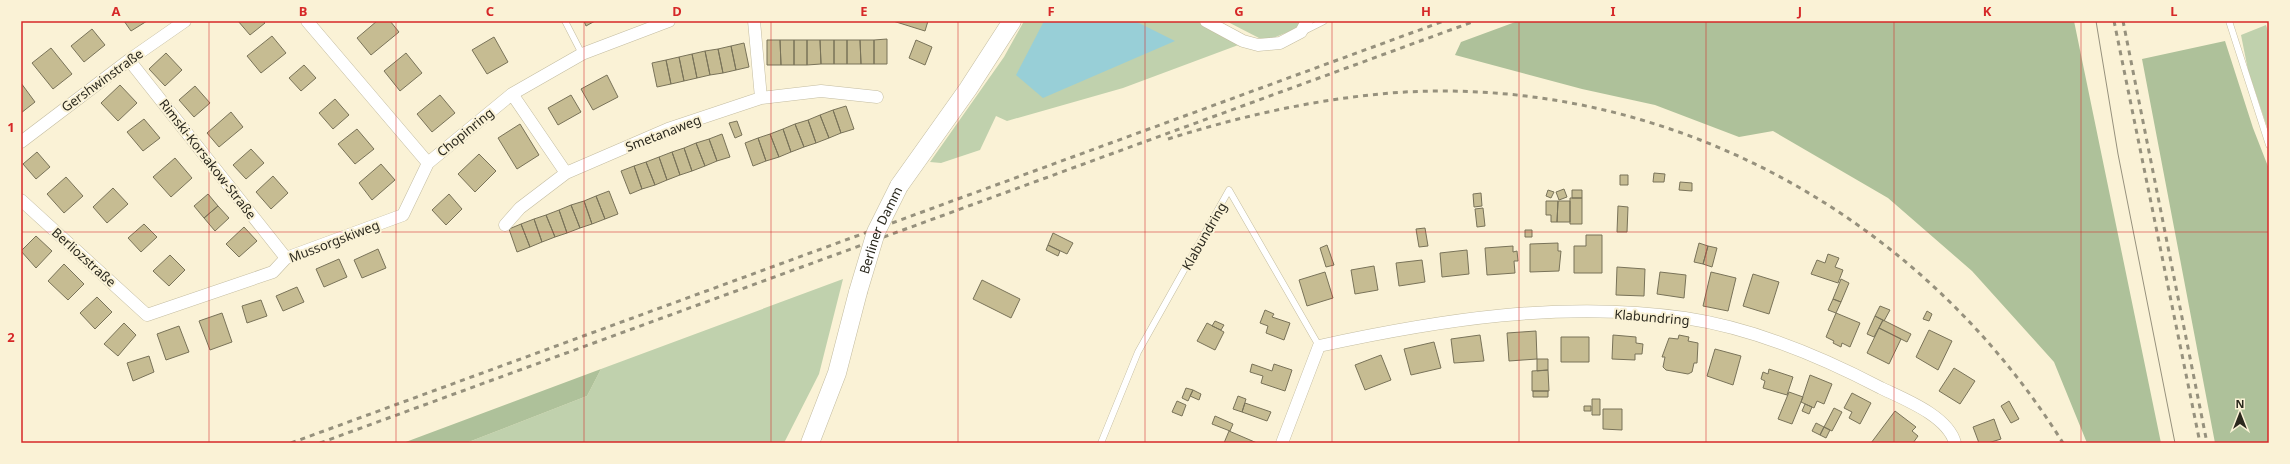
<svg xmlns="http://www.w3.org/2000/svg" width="2290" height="464" viewBox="0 0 2290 464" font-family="'Noto Sans',sans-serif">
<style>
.green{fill:#c0d1ad}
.forest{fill:#aec19a}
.water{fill:#98cfd7}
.building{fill:#c6bc92;stroke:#797359}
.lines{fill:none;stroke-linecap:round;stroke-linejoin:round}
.service-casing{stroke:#c3bca0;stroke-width:7}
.minor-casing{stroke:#c3bca0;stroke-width:13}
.secondary-casing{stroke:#c3bca0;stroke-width:19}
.service{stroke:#fff;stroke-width:6}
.minor{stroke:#fff;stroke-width:12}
.secondary{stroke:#fff;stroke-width:18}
.tram{stroke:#96917d;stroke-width:1}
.rail{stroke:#96917d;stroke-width:3;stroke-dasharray:5 5;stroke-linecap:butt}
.secondary-bridge-casing{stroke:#c3bca0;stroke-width:19;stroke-linecap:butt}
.secondary-bridge{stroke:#fff;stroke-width:18}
.grid{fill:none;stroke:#d62828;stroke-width:1;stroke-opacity:0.55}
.labels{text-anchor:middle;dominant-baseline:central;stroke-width:4;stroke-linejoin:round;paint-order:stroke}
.street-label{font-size:13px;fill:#2b291e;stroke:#faf2d6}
.neatline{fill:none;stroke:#d62828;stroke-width:1.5}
.grid-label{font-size:13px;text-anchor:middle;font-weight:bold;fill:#d62828}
</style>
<rect width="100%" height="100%" fill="#faf2d6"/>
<path class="green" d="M1024 21H1197L1241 44 1123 88 1007 121 996 116 980 150 941 163 930 162 1004 57Z
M1226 21H1315L1268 40 1259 38Z
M2266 25 2269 34V133L2248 70 2241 35Z
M843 279 819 374 784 443H466L587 396 601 369Z"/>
<path class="forest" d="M1518 21H2074L2161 443H2087L2054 362 1972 271 1888 198 1773 131 1739 137 1655 105 1582 89 1455 55 1461 42Z
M2225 41 2253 128 2269 169V443H2215L2142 59Z
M601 369 587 396 466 443H403Z"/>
<path class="water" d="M1044 21H1135L1175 41 1043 98 1016 75Z"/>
<path class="building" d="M124 21H147L131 31Z
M238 21H263L265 23 250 35Z
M377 21H390L399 32 371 55 357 38Z
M584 21H595L586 26Z
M893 21H928L925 31Z
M92 29 105 45 84 62 71 46Z
M272 36 286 53 261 73 247 56Z
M494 37 508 62 487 74 472 50Z
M887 39V64H874V40Z
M767 40H780L781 65H767Z
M780 40H794V65H781Z
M794 40H807V65H794Z
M807 40H820L821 64 807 65Z
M820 40H834V64H821Z
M834 40H847V64H834Z
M847 40H860L861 64H847Z
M860 40H874V64H861Z
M916 40 932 47 925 65 909 58Z
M744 43 749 67 736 70 731 46Z
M731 46 736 70 723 73 718 49Z
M51 48 72 74 53 89 32 63Z
M718 49 723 73 710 75 705 51Z
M705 51 710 75 697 78 692 54Z
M166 53 182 70 165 86 149 69Z
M406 53 422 73 400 91 384 71Z
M692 54 697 78 684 81 679 57Z
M679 57 684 81 671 84 666 60Z
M666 60 671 84 657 87 652 63Z
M304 65 316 78 301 91 289 78Z
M607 75 618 97 593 110 581 89Z
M21 83 35 102 21 113Z
M120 85 137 103 118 121 101 103Z
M195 86 210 103 194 117 179 100Z
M440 95 455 113 432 132 417 114Z
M571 95 581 112 558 125 548 108Z
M335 99 349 115 333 129 319 113Z
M846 106 854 129 841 133 833 110Z
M833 110 841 133 829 138 820 115Z
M231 112 243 127 219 147 207 133Z
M820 115 829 138 816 143 808 120Z
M144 119 160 138 143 151 127 132Z
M808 120 816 143 804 147 795 124Z
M737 121 742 135 735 138 729 123Z
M520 124 539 155 517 169 498 138Z
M795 124 804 147 791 152 783 129Z
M357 129 374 149 355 164 338 144Z
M783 129 791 152 779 157 770 134Z
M722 134 730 157 717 161 709 139Z
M770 134 779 157 766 161 758 138Z
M758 138 766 161 753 166 745 143Z
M709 139 717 161 705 166 696 143Z
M696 143 705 166 692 171 684 148Z
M684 148 692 171 680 175 672 152Z
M251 149 264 163 246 179 233 165Z
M37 152 50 167 36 179 23 164Z
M672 152 680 175 667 180 659 157Z
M479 154 496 171 475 192 458 174Z
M659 157 667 180 655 185 646 162Z
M175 158 192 178 171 197 153 177Z
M646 162 655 185 642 189 634 166Z
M381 164 395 180 372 200 359 183Z
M634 166 642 189 630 194 621 171Z
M1654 173 1665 174 1664 182H1653Z
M1620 175H1628V185H1620Z
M273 176 288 193 271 209 256 192Z
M66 177 83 196 64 213 47 194Z
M1680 182 1692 183V191L1679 190Z
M113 188 128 204 107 223 93 207Z
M1564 189 1567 197 1559 200 1556 192Z
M1548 190 1554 192 1551 198 1546 196Z
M1572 190H1582V198H1572Z
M609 191 618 214 605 219 596 196Z
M1481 193 1482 206 1474 207 1473 194Z
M208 194 218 206 204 218 194 206Z
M449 194 462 209 446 225 432 210Z
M596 196 605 219 592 224 584 201Z
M1570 198H1582V224H1570Z
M584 201 592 224 580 228 571 205Z
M1546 201H1558L1557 222H1551V215H1546Z
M1558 201H1570V222H1557Z
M571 205 580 228 567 233 559 210Z
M218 206 229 218 215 231 204 218Z
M1618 206 1628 207 1627 232H1617Z
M1483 208 1485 226 1477 227 1475 209Z
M559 210 567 233 555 237 546 215Z
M546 215 555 237 542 242 534 219Z
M534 219 542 242 530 247 521 224Z
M144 224 157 237 141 252 128 238Z
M521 224 530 247 517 252 509 229Z
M244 227 257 241 239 257 226 244Z
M1425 228 1428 246 1419 247 1416 229Z
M1525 230H1532V237H1525Z
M1053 233 1073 243 1067 254 1048 245Z
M1586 235H1602V273H1574V246H1586Z
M36 236 52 251 36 268 21 251Z
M1558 243V251H1561L1559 271 1530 272V244Z
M1699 243 1708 246 1703 264 1694 262Z
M1048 245 1060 251 1058 256 1046 250Z
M1327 245 1334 265 1326 267 1320 248Z
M1513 246V252L1517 251 1518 261H1514L1515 273 1487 275 1485 248Z
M1708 246 1717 248 1712 267 1703 264Z
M378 249 386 268 362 278 354 260Z
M1467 250 1469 274 1442 277 1440 253Z
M1828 254 1839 258 1835 267 1843 270 1838 283 1811 274 1817 260 1825 263Z
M170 255 185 270 169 286 153 271Z
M339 259 347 277 324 287 316 269Z
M1422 260 1425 282 1399 286 1396 263Z
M64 264 84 284 68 300 48 281Z
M1374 266 1378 290 1355 294 1351 270Z
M1617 267 1645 269 1644 296 1616 295Z
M1325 272 1333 298 1307 306 1299 280Z
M1660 272 1686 275 1684 298 1657 294Z
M1711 272 1736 278 1728 311 1703 306Z
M1753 274 1779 282 1769 314 1743 306Z
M1841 279 1849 283 1841 302 1833 299Z
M982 280 1020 299 1011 318 973 299Z
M297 287 304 302 283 311 276 296Z
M97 297 112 312 95 329 80 313Z
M1833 299 1841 302 1836 313 1828 310Z
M261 300 267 316 247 323 242 306Z
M1880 306 1890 310 1884 321 1875 316Z
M1265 310 1274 314 1272 317 1290 323 1284 340 1266 333 1268 326 1260 323Z
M1927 311 1932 314 1929 321 1923 319Z
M222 313 232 342 210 350 199 321Z
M1836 313 1860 323 1850 347 1842 343 1841 347 1833 343 1834 341 1826 337Z
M1875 316 1883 320 1874 337 1867 334Z
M1883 320 1911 334 1907 342 1879 328Z
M1215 321 1224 325 1221 330 1212 326Z
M124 323 136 335 118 356 104 344Z
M1207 323 1224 332 1215 350 1197 341Z
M179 326 189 352 166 360 157 334Z
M1879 328 1901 339 1889 364 1867 353Z
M1929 330 1952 341 1938 370 1916 357Z
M1536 331 1537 359 1509 361 1507 333Z
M1480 335 1484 361 1454 363 1451 339Z
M1613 335 1636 337V343L1643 344 1642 354H1635V360L1612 359Z
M1679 335 1689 337 1688 341 1698 343 1697 363H1694L1692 372 1688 374 1666 370 1663 367 1665 357H1662L1669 338 1678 339Z
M1561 337H1589V362H1561Z
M1434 342 1441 368 1411 375 1404 349Z
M1715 349 1741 356 1733 385 1707 376Z
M1381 355 1391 380 1365 390 1355 365Z
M149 356 154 372 133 381 127 363Z
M1537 359H1548V370L1537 371Z
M1252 364 1272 371 1274 364 1292 370 1285 391 1261 383 1263 376 1250 372Z
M1954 368 1975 381 1960 404 1939 391Z
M1769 369 1793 377 1787 395 1763 388 1765 381 1761 379 1763 372 1768 374Z
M1548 370 1549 391H1532V371Z
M1810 375 1832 384 1824 404 1817 401 1814 408 1801 402Z
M1186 388 1193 390 1188 401 1182 398Z
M1193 390 1201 394 1199 400 1190 396Z
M1533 391H1548V397H1533Z
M1789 392 1803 397 1792 424 1778 419Z
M1852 393 1871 403 1860 424 1849 418 1852 412 1844 408Z
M1238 396 1246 399 1242 412 1233 409Z
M1592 399H1600V415H1592Z
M1177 401 1186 405 1182 416 1172 412Z
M2009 401 2019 419 2011 423 2001 406Z
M1245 403 1271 412 1267 421 1242 412Z
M1805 404 1812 407 1809 414 1802 411Z
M1584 406H1591V411H1584Z
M1834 408 1842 412 1832 431 1824 427Z
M1603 409H1622V430L1603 429Z
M1895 411 1916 427 1912 431 1918 436 1913 443H1871Z
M1215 416 1233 424 1230 431 1212 424Z
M1994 419 2001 439 1988 443H1979L1973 427Z
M1816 423 1824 427 1820 435 1812 431Z
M1824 427 1830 430 1826 438 1820 435Z
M1229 431 1257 443H1224Z"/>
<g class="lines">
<defs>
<path id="service" d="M565 21 582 54
M2229 21 2269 145
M1304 31 1324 21
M1101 443 1138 352 1229 190 1319 346"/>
<path id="minor" d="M307 21 428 163
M754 21 761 98
M1206 21 1243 41 1258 45 1280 43 1301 32 1307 21
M129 60 286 258
M512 94 566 173
M21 142 129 60 185 21
M21 200 147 315 273 272 286 258 403 215 428 163 512 94 582 54 669 21
M505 225 520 208 566 173 668 129 761 98 821 91 877 97
M1282 443 1319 346C1438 320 1563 300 1685 318 1753 328 1820 356 1881 388 1904 399 1948 416 1955 443"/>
<path id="secondary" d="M899 186 968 89 1012 21
M810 443 837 373 858 292"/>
</defs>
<use href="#service" class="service-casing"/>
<use href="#minor" class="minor-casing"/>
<use href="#secondary" class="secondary-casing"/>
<use href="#service" class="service"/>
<use href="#minor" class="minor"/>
<use href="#secondary" class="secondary"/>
<path class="tram" d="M2096 21 2118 154 2175 443"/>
<path class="rail" d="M2114 21 2200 443
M2123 21 2207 443
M1168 139C1244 115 1325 97 1405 92 1672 78 1922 217 2063 443
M291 443 1444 21
M320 443 1475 21"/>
<defs>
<g id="secondary-bridge">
<path id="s1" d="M858 292 876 232 899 186"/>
</g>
</defs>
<use href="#secondary-bridge" class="secondary-bridge-casing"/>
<use href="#secondary-bridge" class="secondary-bridge"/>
</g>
<path class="grid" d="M209 21V443M396 21V443M584 21V443M771 21V443M958 21V443M1145 21V443M1332 21V443M1519 21V443M1706 21V443M1894 21V443M2081 21V443M21 232H2269"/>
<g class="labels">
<g class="street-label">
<text transform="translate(102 80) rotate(-36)">Gershwinstraße</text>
<text transform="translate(465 132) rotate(-39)">Chopinring</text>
<text transform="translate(663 133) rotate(-21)">Smetanaweg</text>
<text transform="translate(208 159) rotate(52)">Rimski-Korsakow-Straße</text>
<text stroke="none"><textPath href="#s1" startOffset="66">Berliner Damm</textPath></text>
<text transform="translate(1204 236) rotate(-60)">Klabundring</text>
<text transform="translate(334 241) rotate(-21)">Mussorgskiweg</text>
<text transform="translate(84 257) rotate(42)">Berliozstraße</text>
<text transform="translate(1652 317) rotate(5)">Klabundring</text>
</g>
</g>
<rect width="2290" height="464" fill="none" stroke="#faf2d6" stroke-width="44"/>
<g transform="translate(2240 414)" stroke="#faf2d6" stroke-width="3" paint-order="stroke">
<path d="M0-3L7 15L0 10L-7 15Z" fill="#2b291e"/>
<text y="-6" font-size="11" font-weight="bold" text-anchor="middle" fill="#2b291e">N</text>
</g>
<rect x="22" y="22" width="2246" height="420" class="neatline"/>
<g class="grid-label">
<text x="116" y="16">A</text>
<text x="303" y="16">B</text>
<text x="490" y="16">C</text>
<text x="677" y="16">D</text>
<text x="864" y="16">E</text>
<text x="1051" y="16">F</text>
<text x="1239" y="16">G</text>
<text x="1426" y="16">H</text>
<text x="1613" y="16">I</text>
<text x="1800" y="16">J</text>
<text x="1987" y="16">K</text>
<text x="2174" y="16">L</text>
<text x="11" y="132">1</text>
<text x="11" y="342">2</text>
</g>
</svg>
